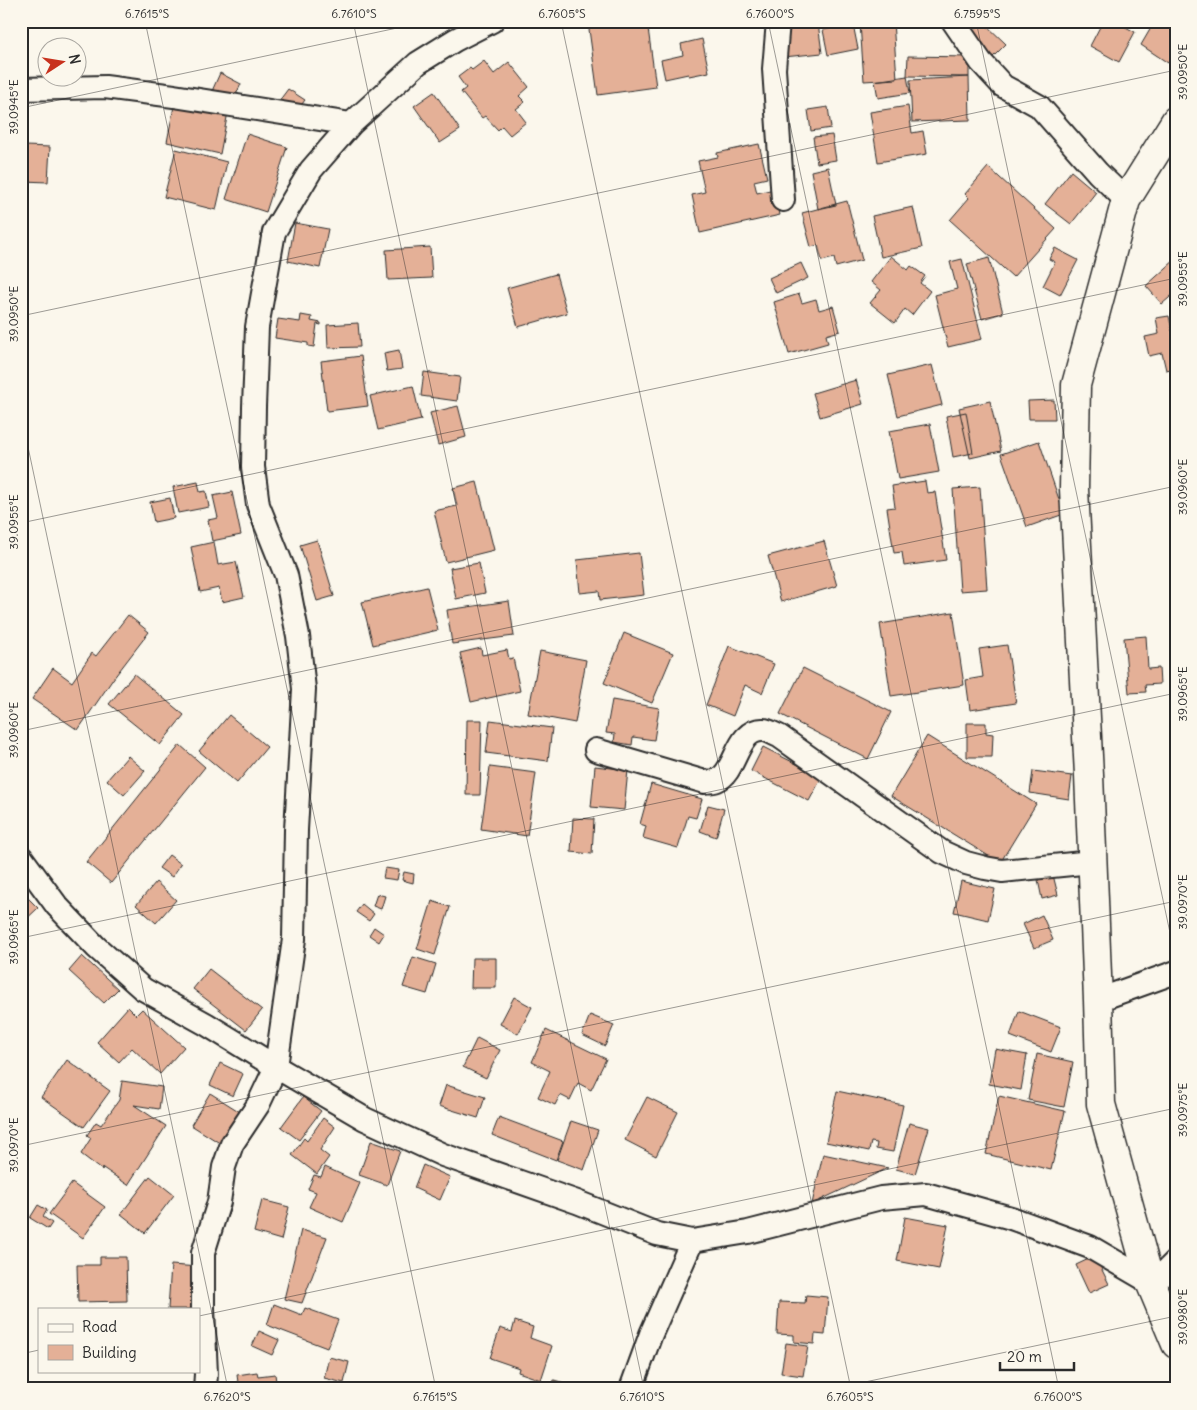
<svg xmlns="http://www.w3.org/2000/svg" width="1197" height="1410" viewBox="0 0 1197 1410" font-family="Delius,sans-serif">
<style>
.building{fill:#e4b097;stroke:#2b2b2b}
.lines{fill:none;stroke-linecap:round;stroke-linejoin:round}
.street-casing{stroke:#2b2b2b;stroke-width:26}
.secondary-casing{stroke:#2b2b2b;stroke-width:31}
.street{stroke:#fbf7ec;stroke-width:22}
.secondary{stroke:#fbf7ec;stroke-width:28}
.ticks{fill:none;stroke:#2b2b2b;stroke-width:1;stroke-opacity:0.45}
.neatline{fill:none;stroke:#2b2b2b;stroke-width:2}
.ticks-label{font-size:12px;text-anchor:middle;fill:#2b2b2b}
</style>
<rect width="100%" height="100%" fill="#fbf7ec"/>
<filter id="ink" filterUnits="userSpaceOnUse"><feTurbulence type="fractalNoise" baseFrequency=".02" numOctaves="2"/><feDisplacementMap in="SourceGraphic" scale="10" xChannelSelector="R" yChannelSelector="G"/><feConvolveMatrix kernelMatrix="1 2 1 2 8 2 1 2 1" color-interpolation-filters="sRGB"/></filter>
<g filter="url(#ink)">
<path class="building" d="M591 21H647L656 87 598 95 588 22Z
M893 21 897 79 864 81 860 23Z
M1103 21H1122L1120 24 1135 32 1119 62 1090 46Z
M1155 21H1176V51L1168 63 1141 45Z
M983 22 1006 44 991 59 969 36Z
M818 23 822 53 784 57 781 27Z
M853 24 858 49 828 55 823 30Z
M702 39 709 72 689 76 688 74 665 79 661 60 683 55 681 44Z
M908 56 969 57V77L907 76Z
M484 61 494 74 509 62 529 87 519 96 525 102 516 109 526 122 510 135 502 126 498 130 485 116 482 118 461 92 466 88 458 77 470 68 472 70Z
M220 73 241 84 233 101 212 91Z
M907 76 910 93 878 98 875 81Z
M969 77 970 120 912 122 910 80Z
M288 89 305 100 296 112 279 101Z
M434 92 460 130 440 143 414 106Z
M175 101 228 112 220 154 167 142Z
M908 106 912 133 923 131 927 154 878 162 870 112Z
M828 107 831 128 811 131 808 110Z
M247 134 287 147 266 212 226 199Z
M832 135 836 160 817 163 813 137Z
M759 144 767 178 754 181 757 193 774 189 780 215 700 233 692 195 705 192 698 161 718 157 717 153Z
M25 146 50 147 48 182 23 181Z
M176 149 227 162 216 210 164 197Z
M828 167 836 205 818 209 811 171Z
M988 167 1056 229 1013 277 950 220 969 198 965 194Z
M1071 171 1096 192 1071 224 1045 204Z
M847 201 862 260 836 267 834 258 822 261 818 245 811 247 802 213Z
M913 207 922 248 881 257 872 216Z
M295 223 328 229 320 268 288 261Z
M430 247 432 278 388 280 386 250Z
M1055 248 1078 260 1060 295 1043 286 1055 262 1049 259Z
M891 256 908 270 911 266 925 276 920 283 930 291 912 315 905 309 895 323 870 303 881 290 871 282Z
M989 258 1003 313 982 319 967 264Z
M962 259 982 339 948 347 935 295 957 289 950 262Z
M1176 259V292L1162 304 1146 286Z
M801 263 808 278 776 293 769 278Z
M556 274 567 313 518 327 507 288Z
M799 294 802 303 816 299 819 310 833 306 840 331 826 335 828 343 789 354 774 302Z
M301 315 312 317 311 321 321 323V325L317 324 314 347 308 346V343L275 338 278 319 300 322Z
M1169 316 1172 331 1176 330V368L1166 370 1162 353 1149 356 1145 337 1159 334 1156 318Z
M358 323 360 347 328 348 327 325Z
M399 350 402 369 387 371 384 353Z
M361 356 368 406 327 411 321 361Z
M932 365 942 405 898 416 888 375Z
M424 372 460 377 457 401 421 396Z
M856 380 863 404 820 417 813 393Z
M413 386 421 420 378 430 370 396Z
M1054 400 1055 419H1029L1028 401Z
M990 401 1001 451 970 458 959 408Z
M458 406 466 437 438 445 430 413Z
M966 412 973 453 953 457 946 416Z
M930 424 939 472 898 479 889 431Z
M1039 441 1064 514 1027 527 1001 454Z
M925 481 927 493 935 492 946 560 904 566 902 552 894 553 887 508 895 507 892 486Z
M198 482 200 492 206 491 209 507 178 513 173 487Z
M477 482 494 550 446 562 434 511 457 506 453 488Z
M980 487 987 589 960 591 953 489Z
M232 492 241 535 212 541 208 520 218 518 213 496Z
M170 498 174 518 154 522 150 502Z
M317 540 334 596 317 601 300 545Z
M824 541 837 586 781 602 768 556Z
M214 542 218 565 236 562 244 597 222 602 219 588 200 592 191 547Z
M639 553 644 595 600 600 599 591 580 593 577 560Z
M479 563 485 593 456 599 450 568Z
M427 587 438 630 373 645 362 602Z
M509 601 514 636 452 644 447 610Z
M953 612 964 685 891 696 880 624Z
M128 615 149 632 113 679 78 730 32 699 53 668 72 682 92 653 96 656Z
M624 633 673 653 652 703 604 683Z
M1146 636 1148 669 1159 668 1160 684 1145 685 1146 692 1129 693 1124 638Z
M1007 645 1016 703 970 710 966 680 983 677 979 649Z
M729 646 774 664 762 693 745 685 733 716 706 705Z
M481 648 482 655 507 650 509 659 513 658 520 691 471 702 460 653Z
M540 651 586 660 575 723 528 714Z
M803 668 891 712 868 759 780 714Z
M134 674 184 715 160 745 109 704Z
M612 700 659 708 654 740 633 737 632 745 614 742 615 734 606 733Z
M229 715 267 747 237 783 199 751Z
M467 720H482L480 795H466Z
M490 720 552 728 548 761 486 753Z
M967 723H986V733L993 734 992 757H967Z
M927 736 1036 804 1000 863 891 796Z
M180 745 205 767 111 883 86 862Z
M763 747 822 777 809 801 751 771Z
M128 756 145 771 124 795 107 780Z
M595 766 628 770 624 810 591 807Z
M490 767 536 773 527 836 481 829Z
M1033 771 1072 776 1069 799 1030 793Z
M651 784 702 799 696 818 688 816 678 848 643 838 646 826 640 824Z
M708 805 724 809 716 837 700 831Z
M573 818 594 819 592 854 571 852Z
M169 855 181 864 172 877 159 868Z
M385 868 399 870 397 880 383 878Z
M1052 871 1058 895 1042 899 1037 875Z
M404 872 414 874 413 883 402 880Z
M961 881 995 889 988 920 954 912Z
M156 882 176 900 156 923 136 905Z
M21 891 38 908 21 924Z
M377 894 385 896 381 909 373 906Z
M432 901 450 907 435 955 417 949Z
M362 904 374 914 369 921 356 912Z
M1042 915 1053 940 1034 948 1023 924Z
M374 927 384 934 379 942 369 935Z
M82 956 118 989 104 1003 69 971Z
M413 957 436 964 427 994 403 987Z
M472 958H496V988H471Z
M209 969 262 1010 246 1030 193 989Z
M514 997 532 1007 518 1034 500 1024Z
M128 1007 136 1015 142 1009 184 1047 160 1074 132 1048 119 1062 97 1042Z
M1019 1011 1061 1027 1051 1052 1010 1036Z
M590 1015 614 1025 605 1046 582 1035Z
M546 1030 606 1059 591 1090 578 1083 570 1100 560 1095 555 1105 538 1097 550 1071 532 1062Z
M477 1038 500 1050 486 1078 463 1067Z
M995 1049 1027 1055 1021 1090 989 1084Z
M1037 1054 1073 1062 1064 1107 1028 1100Z
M67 1060 110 1091 84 1127 41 1097Z
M220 1063 243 1074 233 1096 210 1085Z
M122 1081 162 1087 159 1109 134 1105 166 1126 128 1185 103 1168 102 1170 81 1154 91 1138 87 1135 96 1122 101 1125 119 1100Z
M446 1085 485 1097 478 1118 439 1106Z
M837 1091 903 1105 893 1152 876 1149 877 1143 871 1142 869 1151 826 1142Z
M210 1093 245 1115 226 1147 191 1125Z
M999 1096 1065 1111 1051 1170 986 1154Z
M303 1097 321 1111 299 1140 281 1127Z
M647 1097 678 1112 656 1156 625 1140Z
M499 1117 563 1141 556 1160 492 1135Z
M323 1118 335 1127 320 1150 329 1157 317 1174 292 1155 304 1138 307 1141Z
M571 1121 598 1130 584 1170 557 1160Z
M909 1123 929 1128 915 1174 896 1169Z
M371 1141 400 1151 387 1185 359 1175Z
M823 1154 888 1168 812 1204Z
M423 1165 450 1177 440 1200 414 1188Z
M325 1167 360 1183 343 1222 309 1207 316 1192 308 1189 314 1175 321 1177Z
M150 1176 174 1195 145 1233 121 1214Z
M72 1183 105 1207 83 1238 49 1214Z
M262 1200 289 1207 281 1240 254 1232Z
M38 1205 47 1210 43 1217 52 1223 48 1229 30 1218Z
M905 1217 948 1225 939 1269 897 1261Z
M301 1230 327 1237 302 1303 284 1299Z
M1095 1256 1109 1284 1089 1293 1076 1265Z
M100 1257H126L127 1301 78 1302 77 1265H100Z
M171 1265 199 1267 196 1309H168Z
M806 1295 828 1297 825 1335 815 1334 814 1344 794 1342V1335L777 1334 779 1302 805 1303Z
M274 1304 302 1315 305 1308 338 1320 327 1348 267 1325Z
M515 1321 533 1327 530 1338 552 1346 541 1380 518 1372 519 1368 490 1358 500 1328 512 1332Z
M259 1331 279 1340 272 1355 252 1346Z
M786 1343 808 1346 803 1376 781 1373Z
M329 1357 349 1362 344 1383 324 1378Z
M257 1372 258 1376 275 1374 277 1389H239L237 1375Z
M554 1380 587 1389H552Z"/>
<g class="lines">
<defs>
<path id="street" d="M778 21 774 69 783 200
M953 21 981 62 1003 86 1039 106 1098 173 1126 200
M21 89 105 87 174 96 351 124
M596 750 705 782C709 781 714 782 717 780 737 772 736 728 764 730 768 730 774 734 779 736L942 852 966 863 985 868 1002 871 1092 862
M21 857 57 906 96 947 143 989 206 1024 276 1067 365 1119 443 1155 577 1202 657 1234 692 1241 748 1232 881 1198 926 1194 1011 1218 1090 1247 1150 1282
M1098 1000 1176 972
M1151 1286 1176 1261
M205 1389 206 1374 203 1308V1253L219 1202 224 1167 232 1144 258 1105 276 1067 294 939 296 830 304 689 298 636 286 575 258 505 253 467 254 407 257 327 274 232 311 170 351 124 418 63 455 40 492 21
M631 1389 651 1334 692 1241"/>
<path id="secondary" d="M1176 120 1126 200 1076 385 1074 489 1089 775 1098 1000 1101 1104 1150 1282 1176 1344"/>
</defs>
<use href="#street" class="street-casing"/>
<use href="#secondary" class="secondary-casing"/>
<use href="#street" class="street"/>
<use href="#secondary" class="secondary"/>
</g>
</g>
<path class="ticks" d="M145 21 436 1389M353 21 644 1389M561 21 851 1389M768 21 1059 1389M976 21 1176 961M21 108 430 21M21 316 1176 70M21 414 228 1389M21 523 1176 278M21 731 1176 486M21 938 1176 693M21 1146 1176 901M199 1316 1176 1108M21 1354 39 1350M832 1389 1176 1316"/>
<rect width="1197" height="1410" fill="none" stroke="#fbf7ec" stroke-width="55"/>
<rect x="38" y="1308" width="162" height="65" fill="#fbf7ec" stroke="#a8a59f"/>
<rect x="48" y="1324" width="25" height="8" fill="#fbf7ec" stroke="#a8a59f"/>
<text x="82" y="1332" font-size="15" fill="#2b2b2b">Road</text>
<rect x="48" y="1345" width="25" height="15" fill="#e4b097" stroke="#a8a59f"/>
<text x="82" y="1358" font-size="15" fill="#2b2b2b">Building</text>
<g transform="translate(62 62) rotate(78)"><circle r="24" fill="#fbf7ec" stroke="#a8a59f"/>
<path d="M0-4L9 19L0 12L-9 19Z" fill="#c8321e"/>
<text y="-8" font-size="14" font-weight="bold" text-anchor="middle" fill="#2b2b2b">N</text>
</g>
<path d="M1000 1362v8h74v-8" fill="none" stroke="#2b2b2b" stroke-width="2.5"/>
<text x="1007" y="1362" font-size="15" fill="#2b2b2b" stroke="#fbf7ec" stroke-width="4" paint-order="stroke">20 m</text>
<rect x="28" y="28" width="1142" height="1354" class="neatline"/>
<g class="ticks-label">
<text x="147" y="18">6.7615°S</text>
<text x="354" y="18">6.7610°S</text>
<text x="562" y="18">6.7605°S</text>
<text x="770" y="18">6.7600°S</text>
<text x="977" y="18">6.7595°S</text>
<text transform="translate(1183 72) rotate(-90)" y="4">39.0950°E</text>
<text transform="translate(14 107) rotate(-90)" y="4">39.0945°E</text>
<text transform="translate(1183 279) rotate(-90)" y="4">39.0955°E</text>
<text transform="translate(14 314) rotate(-90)" y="4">39.0950°E</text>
<text transform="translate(1183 487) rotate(-90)" y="4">39.0960°E</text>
<text transform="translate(14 522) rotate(-90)" y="4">39.0955°E</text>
<text transform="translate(1183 694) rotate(-90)" y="4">39.0965°E</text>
<text transform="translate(14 730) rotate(-90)" y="4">39.0960°E</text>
<text transform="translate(1183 902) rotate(-90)" y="4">39.0970°E</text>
<text transform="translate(14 937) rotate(-90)" y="4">39.0965°E</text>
<text transform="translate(1183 1110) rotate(-90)" y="4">39.0975°E</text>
<text transform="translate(14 1145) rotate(-90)" y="4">39.0970°E</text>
<text transform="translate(1183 1317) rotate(-90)" y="4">39.0980°E</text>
<text x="227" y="1401">6.7620°S</text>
<text x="435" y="1401">6.7615°S</text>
<text x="642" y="1401">6.7610°S</text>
<text x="850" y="1401">6.7605°S</text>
<text x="1058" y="1401">6.7600°S</text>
</g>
</svg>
